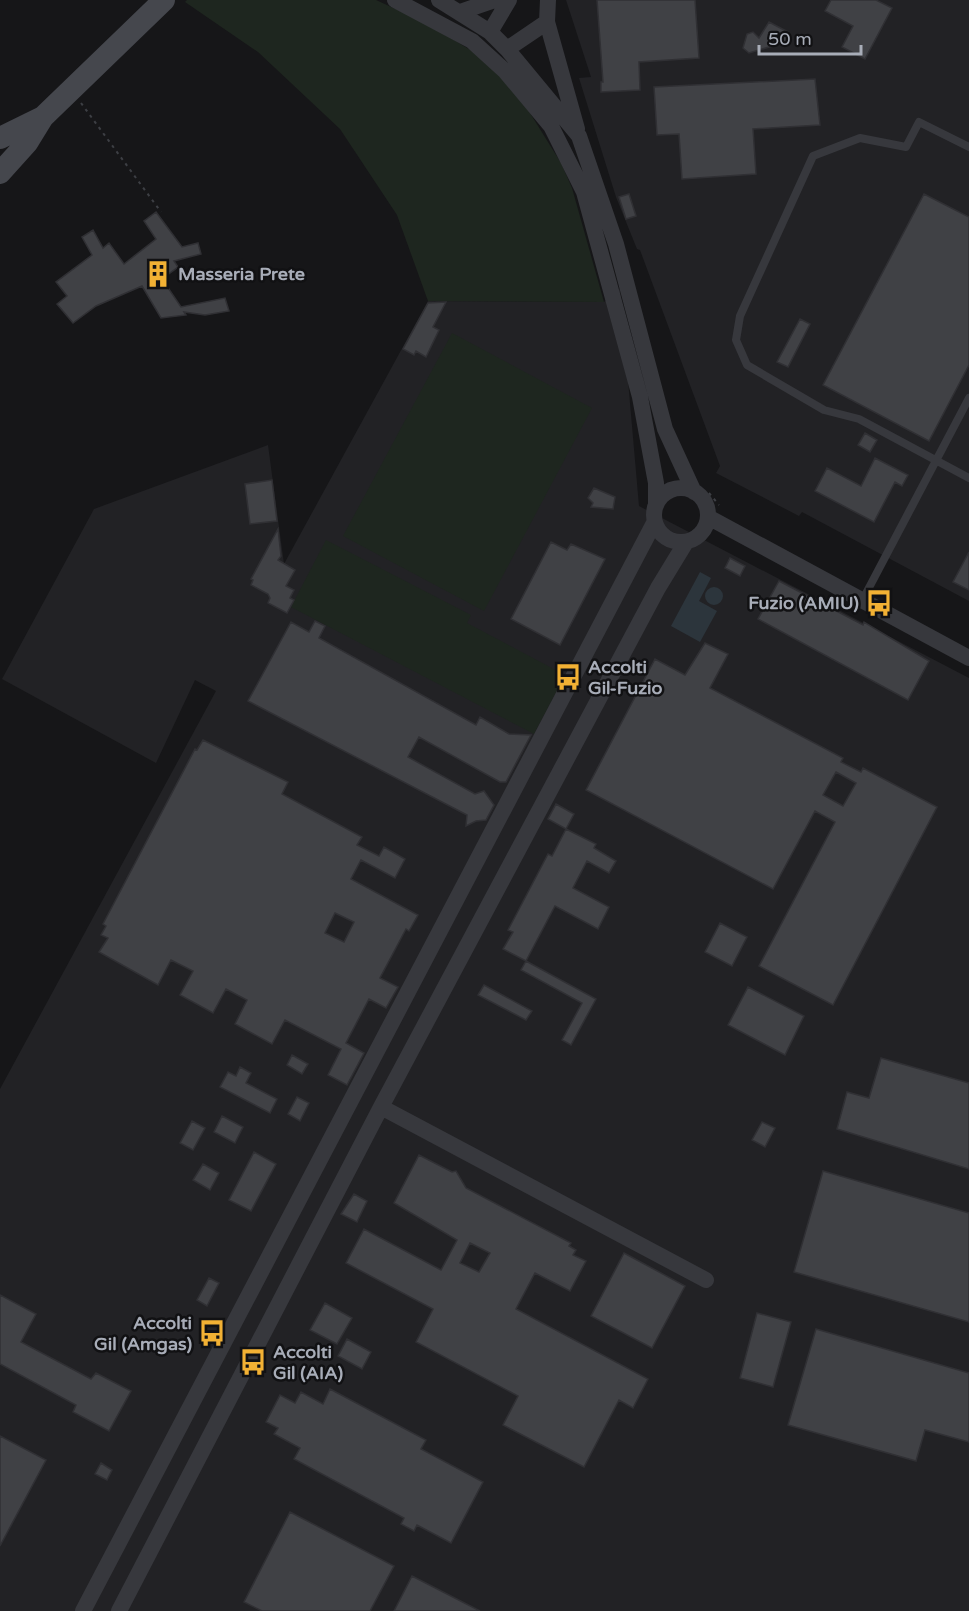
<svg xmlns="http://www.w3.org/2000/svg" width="969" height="1611" viewBox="0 0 969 1611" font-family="'Varela Round',sans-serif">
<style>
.built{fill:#222225}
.green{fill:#1e261f}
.water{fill:#2c353c}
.building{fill:#404145;stroke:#303034;stroke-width:1.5;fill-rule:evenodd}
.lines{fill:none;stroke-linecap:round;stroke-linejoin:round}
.path{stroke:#3d3f44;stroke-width:2;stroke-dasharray:3 4.5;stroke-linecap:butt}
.service{stroke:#37383d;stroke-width:8}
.minor{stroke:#37383d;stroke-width:16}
.secondary{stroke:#45474d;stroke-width:22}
.labels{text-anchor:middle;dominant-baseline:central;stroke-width:5;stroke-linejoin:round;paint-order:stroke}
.poi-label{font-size:18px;font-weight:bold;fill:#a8adb8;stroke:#111113;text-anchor:start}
</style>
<rect width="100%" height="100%" fill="#161618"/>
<path class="built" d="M566 0H969V601L802 512 799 516 716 473 720 466 640 250 637 249 616 197 579 78 591 77Z
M620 289 639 506 969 678V1611H0V1089L216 691 195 680 156 763 2 679 94 509 268 445 284 564 428 301 604 302Z"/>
<path class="green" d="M187 0H376L426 23 472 51 495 68 525 105 561 163 572 188 604 302 428 301 397 215 340 129 258 52 185 2Z
M452 333 592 408 484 611 343 536Z
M326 540 471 615 467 623 565 675 534 734 291 607Z"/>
<path class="water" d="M700 572 711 578 699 601 717 611 700 642 671 626Z
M705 596a9 9 0 1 1 18 0a9 9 0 1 1-18 0Z"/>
<path class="building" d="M597 0H695L699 58 639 62 640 90 601 92V82H603Z
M831 0H876L892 8 865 59 842 47 853 26 825 11Z
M769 22 788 32 786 42 749 53 743 48 747 34 753 32 759 38Z
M815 79 820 125 753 129 756 174 682 179 679 134 657 135 654 87Z
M629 194 636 216 626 219 619 197Z
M924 194 969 217V365L929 441 823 385Z
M156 212 182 247 198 243 201 254 174 261 178 267 162 279 181 307 225 298 229 311 205 315 184 312 186 315 161 318 142 286 96 306 73 323 57 304 67 296 56 282 92 255 82 237 93 230 103 248 109 243 124 264 156 239 144 221Z
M446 302 433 327 439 330 426 357 416 351 414 355 403 349 428 303Z
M800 319 810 324 788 367 777 362Z
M865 433 877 440 870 452 858 445Z
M875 458 908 475 902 486 895 482 874 522 815 491 827 468 861 486Z
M272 480 277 521 250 524 245 484Z
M594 488 615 497 613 509 591 507 593 503 588 498Z
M278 529 281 556 278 560 295 570 286 586 294 590 290 598 294 600 287 613 268 603 270 598 268 594 251 585 253 580 251 579Z
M551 542 567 550 571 544 605 559 560 645 511 619Z
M969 552V590L953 582Z
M730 558 745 566 740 576 725 568Z
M779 581 863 625 864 622 929 661 908 700 758 619Z
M315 621 325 626 319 638 476 725 480 717 509 734 531 735 506 782H500L419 737 408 757 475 794 484 791 494 805 486 820 476 821 466 826 467 815 248 701 291 622 309 632Z
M705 643 728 654 710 688 843 758 841 762 861 772 863 768 937 807 833 1005 759 966 835 822 815 811 773 889 586 790 655 659 685 675ZM836 772 856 783 843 806 823 795Z
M203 740 288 782 282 794 362 837 357 845 379 856 384 847 405 859 395 878 361 860 351 879 418 915 409 931 406 929 380 978 398 987 386 1008 369 999 346 1043 364 1053 347 1085 328 1075 341 1049 285 1020 272 1044 235 1024 247 1000 226 989 213 1013 180 995 193 971 171 960 158 985 99 952 108 938 101 935 106 926 103 924 195 749 197 750ZM335 913 354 922 344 942 325 933Z
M556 804 574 814 566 829 548 819Z
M566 829 596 844 594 848 616 861 609 873 587 861 573 888 609 907 598 929 555 906 526 961 503 949 513 932 508 930 548 854 552 856Z
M720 923 747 937 732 966 705 952Z
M526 961 596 999 571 1045 562 1040 582 1003 521 970Z
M484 985 532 1011 526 1020 478 995Z
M748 987 804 1016 785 1055 728 1025Z
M292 1055 308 1064 302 1074 287 1065Z
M881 1058 969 1083V1169L837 1129 847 1092 869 1098Z
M240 1067 251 1073 246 1083 277 1099 270 1113 220 1087 228 1072 236 1076Z
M297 1097 309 1103 300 1121 288 1114Z
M222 1116 243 1127 235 1143 214 1132Z
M192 1121 205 1128 193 1150 180 1143Z
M762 1122 775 1128 765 1147 752 1140Z
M254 1152 276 1164 251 1211 229 1200Z
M419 1155 452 1172 456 1171 466 1188 571 1243 569 1246 576 1250 573 1255 586 1261 570 1291 535 1273 516 1309 648 1379 633 1408 619 1400 584 1467 503 1425 518 1396 416 1342 433 1309 346 1263 364 1229 441 1270 457 1240 394 1203ZM470 1243 490 1253 479 1272 460 1263Z
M203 1164 219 1173 210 1190 193 1180Z
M823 1171 969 1213V1322L794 1272Z
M354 1194 367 1201 357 1222 341 1214Z
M624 1253 685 1286 652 1348 591 1316Z
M209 1278 219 1283 207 1306 197 1300Z
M0 1295 36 1314 21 1342 91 1379 96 1373 131 1391 109 1431 73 1412 76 1405 0 1364Z
M325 1303 352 1318 337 1344 310 1330Z
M757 1313 791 1322 773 1387 740 1378Z
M816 1329 969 1373V1442L925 1430 916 1461 788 1425Z
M347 1339 371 1352 362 1369 338 1356Z
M330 1389 426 1440 421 1449 483 1482 451 1543 417 1525 414 1531 401 1524 404 1518 294 1459 300 1448 274 1434 278 1428 266 1422 280 1395 295 1403 301 1392 323 1404Z
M0 1436 46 1460 0 1546Z
M101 1463 112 1470 107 1480 95 1474Z
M290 1512 394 1566 370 1611H262L244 1602Z
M412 1576 480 1611H394Z"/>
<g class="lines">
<path class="path" d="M81 103 161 212
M709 493 719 505"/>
<path class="service" d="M969 147 919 122 906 147 860 138 813 156 740 316 736 340 747 365 824 410 859 419 969 478
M862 601 969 398"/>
<path class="minor" d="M395 0 472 41 505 71 551 126 584 192 640 397 656 483V503
M439 0 490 32 507 49 579 136 616 244 665 429 694 492
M548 0 547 22 577 129
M460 12 495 0
M490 32 509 0
M507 49 547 22
M654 515a27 27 0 1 1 54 0a27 27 0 1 1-54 0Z
M708 517 969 658
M381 1107 706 1280
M83 1611 654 523
M119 1611 381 1107 658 588 686 542"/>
<path class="secondary" d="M0 138 41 118
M0 173 27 143 43 117 164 0"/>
</g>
<defs>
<symbol id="building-bare" viewBox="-9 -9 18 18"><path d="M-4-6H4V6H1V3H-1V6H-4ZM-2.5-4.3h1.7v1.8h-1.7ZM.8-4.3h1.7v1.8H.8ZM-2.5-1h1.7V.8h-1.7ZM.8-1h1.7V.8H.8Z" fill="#f2b134" stroke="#111113" stroke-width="2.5" paint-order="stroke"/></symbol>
<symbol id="bus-bare" viewBox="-9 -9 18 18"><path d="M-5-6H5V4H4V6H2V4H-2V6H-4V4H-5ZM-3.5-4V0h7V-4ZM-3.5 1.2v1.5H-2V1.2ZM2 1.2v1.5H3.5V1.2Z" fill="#f2b134" stroke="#111113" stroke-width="2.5" paint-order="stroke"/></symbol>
</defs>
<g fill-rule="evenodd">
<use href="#building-bare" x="139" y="255" width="38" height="38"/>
<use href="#bus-bare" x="860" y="584" width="38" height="38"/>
<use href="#bus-bare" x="549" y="658" width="38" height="38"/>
<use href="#bus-bare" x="193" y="1314" width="38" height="38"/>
<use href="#bus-bare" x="234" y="1343" width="38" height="38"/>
</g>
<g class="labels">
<g class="poi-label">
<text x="178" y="274">Masseria Prete</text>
<text x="859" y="603" text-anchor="end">Fuzio (AMIU)</text>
<text x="588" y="667">Accolti<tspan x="588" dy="21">Gil-Fuzio</tspan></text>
<text x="192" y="1323" text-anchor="end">Accolti<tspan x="192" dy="21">Gil (Amgas)</tspan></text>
<text x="273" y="1352">Accolti<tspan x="273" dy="21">Gil (AIA)</tspan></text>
</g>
</g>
<path d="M759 45v9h102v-9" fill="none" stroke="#a8adb8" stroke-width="3"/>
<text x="768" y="45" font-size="18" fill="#a8adb8" stroke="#111113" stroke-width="4.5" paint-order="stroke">50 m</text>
</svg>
